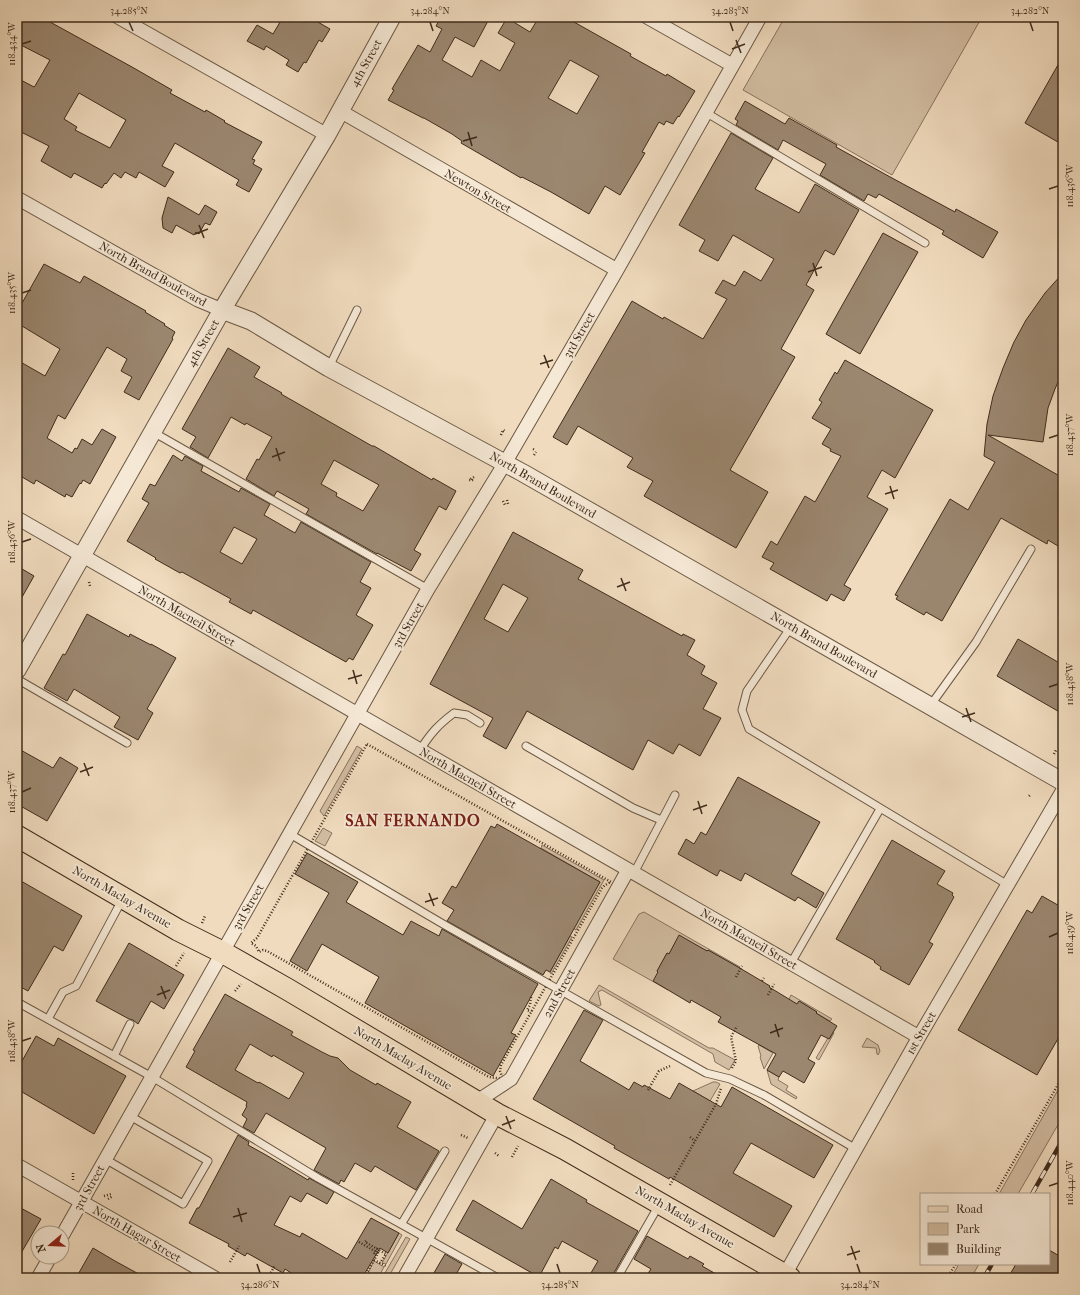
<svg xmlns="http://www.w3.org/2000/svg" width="1080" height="1295" viewBox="0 0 1080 1295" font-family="'IM FELL French Canon',serif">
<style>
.green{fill:#d2bda2;stroke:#88745e}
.building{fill:#9b8770;stroke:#3f2c1b;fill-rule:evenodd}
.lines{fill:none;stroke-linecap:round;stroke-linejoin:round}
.service-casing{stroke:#6b5844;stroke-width:9}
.minor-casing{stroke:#6b5844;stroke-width:15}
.tertiary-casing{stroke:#6b5844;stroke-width:19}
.primary-casing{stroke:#3f2c1b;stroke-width:23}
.path{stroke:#3f2c1b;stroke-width:2.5;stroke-dasharray:1 2;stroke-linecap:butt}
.service{stroke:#f5e8d5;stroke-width:7}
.minor{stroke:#f5e8d5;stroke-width:13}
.tertiary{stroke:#f5e8d5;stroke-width:17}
.primary{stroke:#f0dbbe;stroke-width:21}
.rail-casing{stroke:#3f2c1b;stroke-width:4.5}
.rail{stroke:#f5e8d5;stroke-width:3;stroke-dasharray:9;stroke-linecap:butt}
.path-bridge{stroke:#3f2c1b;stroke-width:2.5;stroke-dasharray:1 2;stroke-linecap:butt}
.ticks{fill:none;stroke:#3f2c1b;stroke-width:1.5}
.labels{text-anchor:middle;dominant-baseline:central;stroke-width:3.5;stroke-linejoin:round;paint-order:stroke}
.street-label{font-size:12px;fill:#3f2c1b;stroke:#f5e8d5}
.district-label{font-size:16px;font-weight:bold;letter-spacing:1px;fill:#7a1f14;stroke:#f5e8d5}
.neatline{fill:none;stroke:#3f2c1b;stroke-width:1.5}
.ticks-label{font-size:10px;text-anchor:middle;fill:#3f2c1b}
</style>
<rect width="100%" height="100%" fill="#f0dbbe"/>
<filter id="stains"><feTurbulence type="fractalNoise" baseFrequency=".005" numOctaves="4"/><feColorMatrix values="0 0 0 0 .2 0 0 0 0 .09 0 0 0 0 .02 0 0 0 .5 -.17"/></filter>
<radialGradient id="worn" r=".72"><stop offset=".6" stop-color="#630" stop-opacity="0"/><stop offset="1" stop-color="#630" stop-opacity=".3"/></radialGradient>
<path class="green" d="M785 17H982L892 175 743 90Z
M357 746 362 749 324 816 320 811Z
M323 828 332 833 325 846 315 841Z
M542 845 604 880 576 930 572 928 600 882 541 848Z
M644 912 740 967 734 978 738 967 708 950 707 951 679 936 669 954 667 953 657 971 668 989V990L613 959 639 914Z
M570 936 572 937 551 974 550 972Z
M599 985 709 1048H713L735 1060 729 1070 715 1062 713 1054 602 990 598 992 601 1005 599 1006 589 1001Z
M791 995 832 1019 830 1021 816 1013 817 1012 799 1001 791 1015 786 1005Z
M833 1032 834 1033 819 1060 816 1058 828 1038 830 1039Z
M867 1038 878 1045 880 1051 878 1055 877 1054 876 1048 862 1047Z
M759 1045 773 1053 764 1069 760 1057 761 1056 758 1046Z
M767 1070 779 1077 778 1080 788 1086 786 1090 797 1097 796 1099 771 1084Z
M1063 1081V1116L1018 1194H999Z
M713 1082H716L720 1084 710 1101 693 1091Z
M399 1233 402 1235 386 1264 382 1263Z
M406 1237 410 1239 388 1278H382Z
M374 1261 384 1267 378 1278H367L366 1277Z
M959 1264H979L971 1278H951Z"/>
<path class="building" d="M17 17H41L132 67 172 90 170 93 205 112 206 110 225 121 224 122 262 142 252 159 255 160 253 164 262 169 249 192 236 185 239 180 175 143 162 166 174 172 165 187 139 172 136 178 125 172 121 178 114 173 106 184 105 183 102 188 74 173 71 178 41 161 49 146 17 130V78L34 87 35 86 50 60 17 43ZM79 93 126 120 110 148 75 130 77 127 64 119Z
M283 17H309L330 29 322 42 319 40 306 63 304 62 298 72 286 65 289 60 266 46 264 50 247 41 257 25 273 34Z
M441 17H480L488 21 474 47 455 37 442 60 472 77 481 60 500 71 515 43 498 33 507 18 530 32 539 17H565L631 54 630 56 666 76 667 74 695 91 679 117 678 116 673 124 666 121 664 125 659 122 642 152 645 153 620 195 605 186 589 214 551 192 522 177 521 178 499 165 461 143 462 141 452 134 424 118H423L388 100 394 90 392 89 418 45 430 52 442 29 436 26ZM570 60 599 76 577 114 548 98Z
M1063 56V145L1025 123Z
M745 101 785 124 789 118 837 145 836 147 892 178 955 212 956 209 998 232 983 258 942 234 944 231 879 194 876 198 868 194 864 201 820 175 826 164 783 140 778 150 736 125 738 121 735 119Z
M731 133 773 158 755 189 799 213 815 184 859 210 834 255 825 250 806 285 814 290 781 349 795 357 730 470 768 492 736 548 644 496 653 481 627 467 633 458 578 426 567 445 553 437 632 301 663 319 664 317 703 339 727 299 715 293 723 280 735 286 744 271 761 281 774 259 733 235 718 261 699 251 705 240 679 225Z
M168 197 199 215 205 205 217 212 210 225 205 223 199 234 196 232 194 235 176 225 172 233 163 228 162 218Z
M883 233 918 252 860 354 826 334Z
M44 264 80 283 84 276 146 311 145 312 165 324 164 325 175 332 172 338 173 339 139 400 124 392 132 377 121 371 127 359 107 347 65 419 58 415 47 438 72 453 75 448 77 449 82 439 92 445 102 429 116 437 90 484 83 480 81 484 80 483 72 497 66 494 65 497 36 480 34 484 17 474V360L45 376 60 349 17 323V312Z
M1063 273V370L1055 389 1048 408 1043 442 988 435 1063 478V549L1048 540 1047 544 1001 518 942 621 926 612 924 615 896 599 898 596 895 595 950 499 968 510 995 462 984 456 987 424 993 396 1003 368 1014 342 1026 320 1045 293Z
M228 348 260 367 254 377 282 393 281 394 372 446H374L432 480 433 478 456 491 446 510 439 506 414 550 421 554 411 571 377 553V554L306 514 309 509 277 491 274 496 246 479 257 459 259 460 272 437 246 423 245 425 231 417 208 458 190 447 196 437 182 429ZM334 460 379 485 363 511 336 496 337 493 321 484Z
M845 360 933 410 895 478 882 470 867 497 888 509 844 585 851 589 844 601 831 594 827 601 770 569 774 563 762 557 771 541 777 545 805 496 815 502 841 456 830 451 831 449 822 444 831 429 812 418 822 402 819 400 835 372 837 374Z
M173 455 182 461 185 456 203 466 201 471 239 492 241 488 270 504 264 515 295 533 301 522 371 562 360 582 371 588 356 615 373 625 353 660 349 658 346 662 253 610 251 614 229 602 231 599 182 572 180 573 155 559 156 558 127 541 149 503 142 499 150 484 155 486ZM234 527 257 539 242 564 220 552Z
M513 532 583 570 578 579 682 636 683 634 695 640 687 655 705 666 701 674 717 683 703 709 721 718 700 756 679 744 673 754 648 740 633 770 527 711 506 749 483 736 493 718 430 684ZM503 584 528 598 508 632 484 619Z
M17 566 34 576 17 606Z
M87 614 129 637 130 634 151 645V644L176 658 147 709 153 713 138 740 114 727 120 717 74 689 67 701 44 688 63 654 65 655Z
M1018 639 1063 665V714L997 676Z
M17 748 53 768 60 757 78 768 47 821 17 804Z
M738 777 820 822 791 874 824 893 816 908 798 897 795 901 745 873 741 881 720 870 717 876 678 854 686 839 694 844 701 832 706 835Z
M497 824 600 882 550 972 546 970 543 975 447 921 454 910 442 903 452 886 456 888 491 826 495 828Z
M892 840 945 871 937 884 953 893 952 895 954 897 929 942 933 944 909 985 880 969 881 967 874 962 875 961 836 939Z
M307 853 358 882 346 902 403 935 411 921 439 936 442 929 538 984 511 1033 516 1035 493 1076 365 1003 379 977 322 944 307 971 290 961 329 893 295 874Z
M21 881 82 916 63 951 54 946 28 991 17 985V888Z
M1042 896 1063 908V1030L1037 1075 958 1030 1027 910 1032 913Z
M679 935 707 951 708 950 738 967 770 986 769 987 797 1004 799 1001 817 1012 816 1013 837 1026 829 1039 821 1035 808 1059 815 1063 804 1083 783 1071 779 1077 767 1070 776 1054 718 1022 721 1017 691 1000 690 1003 653 981 658 972 657 971 667 953 669 954Z
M129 943 184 975 164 1009 151 1001 138 1024 133 1020 129 1019 96 1001Z
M225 994 293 1032 291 1035 322 1052 330 1056 338 1058 350 1070 376 1085 377 1083 411 1102 397 1127 439 1151 416 1190 375 1166 371 1172 355 1163 344 1182 341 1180 339 1184 314 1170 326 1148 266 1113 254 1133 243 1127 247 1119 242 1115 247 1106H246L247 1102 186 1067 195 1051 193 1050ZM250 1044 272 1057 273 1055 304 1073 289 1099 259 1082 258 1083 235 1070Z
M584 1010 603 1020 580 1061 629 1090 634 1082 643 1087 644 1085 670 1099 679 1083 721 1107 732 1087 833 1145 814 1178 751 1143 733 1173 792 1206 774 1237 670 1177 669 1179 614 1148 615 1146 533 1099Z
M36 1036 54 1046 58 1038 126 1076 94 1134 17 1089V1070Z
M238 1135 249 1142 248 1145 266 1155 308 1180 309 1178 334 1192 327 1204 307 1193 301 1202 290 1196 274 1225 300 1237 302 1233 347 1259 371 1218 399 1233 388 1253 380 1248 362 1278H299L285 1269 283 1273 247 1253 245 1256 228 1246 229 1244 189 1223 197 1208H199Z
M551 1179 587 1200 586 1202 638 1231 611 1278H588L598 1261 562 1241 558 1249 555 1247 539 1277 456 1230 473 1200 522 1229Z
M17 1206 41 1219 17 1260Z
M647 1236 688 1259 690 1256 704 1264 702 1266 723 1278H645L651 1269 634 1259Z
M93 1248 115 1261 146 1278H76Z
M1049 1250 1063 1258V1278H1008L1016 1264H1049Z
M445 1254 462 1264 454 1278H431Z"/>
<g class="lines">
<defs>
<path id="service" d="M705 112 925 243
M329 367 357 310
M153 432 428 589
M791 627 747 691 742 710 749 729 1008 885
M17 679 127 743
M930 706 976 642 1031 549
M526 746 633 808 661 820
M420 750C431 733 438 725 454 713L467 715 480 723
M290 834 443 924 706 1073 730 1079 764 1095 856 1149
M634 873 675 795
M791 963 880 809
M17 1002 152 1077 318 1178 498 1278
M48 1019 63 992 76 986 122 900
M114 1056 130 1024
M105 1159 183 1204 208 1161 130 1116
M402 1223 445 1151
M617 1278 659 1205"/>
<path id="minor" d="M118 17 327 135
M647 17 732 65
M340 111 617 270
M17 198 198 300 222 310
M17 518 919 1037
M476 1102 511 1079 628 870
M17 1165 215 1278
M62 1236 428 589 505 463 617 270 760 17
M38 1278 50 1257
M404 1278 497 1114
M783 1278 919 1037 1063 790"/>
<path id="tertiary" d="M222 310 251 321 329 368 523 473 1063 782
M17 670 222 310 327 135 392 17"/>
<path id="primary" d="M17 836 178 930 222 952 287 989 497 1114 565 1149 790 1278"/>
</defs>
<use href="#service" class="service-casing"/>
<use href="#minor" class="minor-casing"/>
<use href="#tertiary" class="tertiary-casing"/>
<use href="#primary" class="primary-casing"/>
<path class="path" d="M501 435 503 430 506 432
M533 449 535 450
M534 455 536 452
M474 477 469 480H475
M507 500 508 504
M503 501 505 505
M89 582 90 586
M367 744 611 882 605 885 602 888 501 1065 500 1071 503 1079 489 1077 267 951 263 950 259 952 256 946 251 943 257 938Z
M1054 754 1056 750
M1029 796 1031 794
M202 923 205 916
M176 966 184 953
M736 977 742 966
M762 981 764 978
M235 991 241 984
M768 995 774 984
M531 997 530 1005 527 1010 531 1012
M732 1068 736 1061 731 1037 737 1026
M648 1090 659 1071 670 1066
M461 1135 468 1138
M690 1137 695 1141
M495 1153 499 1156
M512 1157 518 1146
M73 1180V1173
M670 1185 716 1104 721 1088
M995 1194 1063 1076
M104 1196 111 1194
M108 1199 113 1196
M366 1241 365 1242 386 1254 380 1263
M359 1242 378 1253 364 1278
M1062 1256H1063
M374 1260 386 1266
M230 1262 239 1246
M341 1274 349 1278
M268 1278 275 1265
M947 1278 956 1264"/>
<use href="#service" class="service"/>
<use href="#minor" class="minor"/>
<use href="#tertiary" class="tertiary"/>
<use href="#primary" class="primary"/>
<defs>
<path id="rail" d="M1032 1194 1063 1139
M984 1278 992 1264"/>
</defs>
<use href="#rail" class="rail-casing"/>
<use href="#rail" class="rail"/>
<path class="path-bridge" d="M374 1254 378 1247"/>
</g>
<path class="ticks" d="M129 22 133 31M430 22 433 31M730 22 733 31M1030 22 1033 31M736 40 741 53M22 44 31 41M732 49 745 44M468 132 472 146M463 141 477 137M1049 189 1058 186M199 225 204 238M195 234 208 229M813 263 817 276M808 272 822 267M22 293 31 290M544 355 549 368M540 364 553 360M1049 438 1058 435M276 448 280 461M272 457 285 452M890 486 894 499M885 494 898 490M22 542 31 539M621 578 626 591M617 587 630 582M353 670 357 684M348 679 362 675M1049 687 1058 684M966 708 971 722M962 717 975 713M84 763 89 776M80 772 93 767M22 792 31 788M698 801 702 814M693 810 707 805M429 893 434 906M425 902 438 898M1049 937 1058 933M161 986 166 999M157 995 170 990M775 1024 779 1037M770 1033 783 1028M22 1041 31 1038M506 1116 511 1129M502 1125 515 1120M1049 1186 1058 1183M238 1208 242 1222M233 1217 247 1213M851 1246 856 1260M847 1255 860 1251M257 1264 260 1273M557 1264 560 1273M857 1264 860 1273"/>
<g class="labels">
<g class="street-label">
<text transform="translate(366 63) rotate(-61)">4th Street</text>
<text transform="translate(478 191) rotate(30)">Newton Street</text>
<text transform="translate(153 274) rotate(29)">North Brand Boulevard</text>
<text transform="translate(579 335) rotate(-60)">3rd Street</text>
<text transform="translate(203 343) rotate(-60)">4th Street</text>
<text transform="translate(543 485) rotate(30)">North Brand Boulevard</text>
<text transform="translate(187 616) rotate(30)">North Macneil Street</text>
<text transform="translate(408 625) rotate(-60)">3rd Street</text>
<text transform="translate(824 645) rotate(30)">North Brand Boulevard</text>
<text transform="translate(468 778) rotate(30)">North Macneil Street</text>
<text transform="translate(122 897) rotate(30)">North Maclay Avenue</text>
<text transform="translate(248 907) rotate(-60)">3rd Street</text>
<text transform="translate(749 939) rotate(30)">North Macneil Street</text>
<text transform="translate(559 993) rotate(-61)">2nd Street</text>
<text transform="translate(921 1033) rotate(-60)">1st Street</text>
<text transform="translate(403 1058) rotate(31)">North Maclay Avenue</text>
<text transform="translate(89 1188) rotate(-61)">3rd Street</text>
<text transform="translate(685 1217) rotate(30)">North Maclay Avenue</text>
<text transform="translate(137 1234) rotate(30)">North Hagar Street</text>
</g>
<g class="district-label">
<text x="413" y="820">SAN FERNANDO</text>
</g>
</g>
<rect width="1080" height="1295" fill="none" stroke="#f0dbbe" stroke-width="44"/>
<rect x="920" y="1193" width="130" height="72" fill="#f5e8d5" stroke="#ac9d8b"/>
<rect x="928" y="1206" width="20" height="6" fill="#f0dbbe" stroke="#ac9d8b"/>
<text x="956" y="1213" font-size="12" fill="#3f2c1b">Road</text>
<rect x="928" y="1223" width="20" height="12" fill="#d2bda2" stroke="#ac9d8b"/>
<text x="956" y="1233" font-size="12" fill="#3f2c1b">Park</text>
<rect x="928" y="1243" width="20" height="12" fill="#9b8770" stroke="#ac9d8b"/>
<text x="956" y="1253" font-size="12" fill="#3f2c1b">Building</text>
<g transform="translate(50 1245) rotate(251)"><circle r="19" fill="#f5e8d5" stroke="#ac9d8b"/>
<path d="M0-3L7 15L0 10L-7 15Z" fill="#8f2418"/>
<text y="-6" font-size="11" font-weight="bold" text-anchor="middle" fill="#3f2c1b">N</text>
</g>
<rect x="22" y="22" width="1036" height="1251" class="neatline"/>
<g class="ticks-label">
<text x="129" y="14">34.285°N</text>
<text x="430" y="14">34.284°N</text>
<text x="730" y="14">34.283°N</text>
<text x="1030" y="14">34.282°N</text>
<text transform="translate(11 44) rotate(-90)" y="4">118.434°W</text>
<text transform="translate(1069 186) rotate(-90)" y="4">118.436°W</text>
<text transform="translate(11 293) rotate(-90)" y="4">118.435°W</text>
<text transform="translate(1069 435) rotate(-90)" y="4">118.437°W</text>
<text transform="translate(11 542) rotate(-90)" y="4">118.436°W</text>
<text transform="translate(1069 684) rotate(-90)" y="4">118.438°W</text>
<text transform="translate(11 792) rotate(-90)" y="4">118.437°W</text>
<text transform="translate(1069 933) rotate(-90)" y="4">118.439°W</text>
<text transform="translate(11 1041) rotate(-90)" y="4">118.438°W</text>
<text transform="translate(1069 1183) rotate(-90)" y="4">118.440°W</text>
<text x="260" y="1288">34.286°N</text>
<text x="560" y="1288">34.285°N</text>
<text x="860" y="1288">34.284°N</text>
</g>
<rect width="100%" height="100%" filter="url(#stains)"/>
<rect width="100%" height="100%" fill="url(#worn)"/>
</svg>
